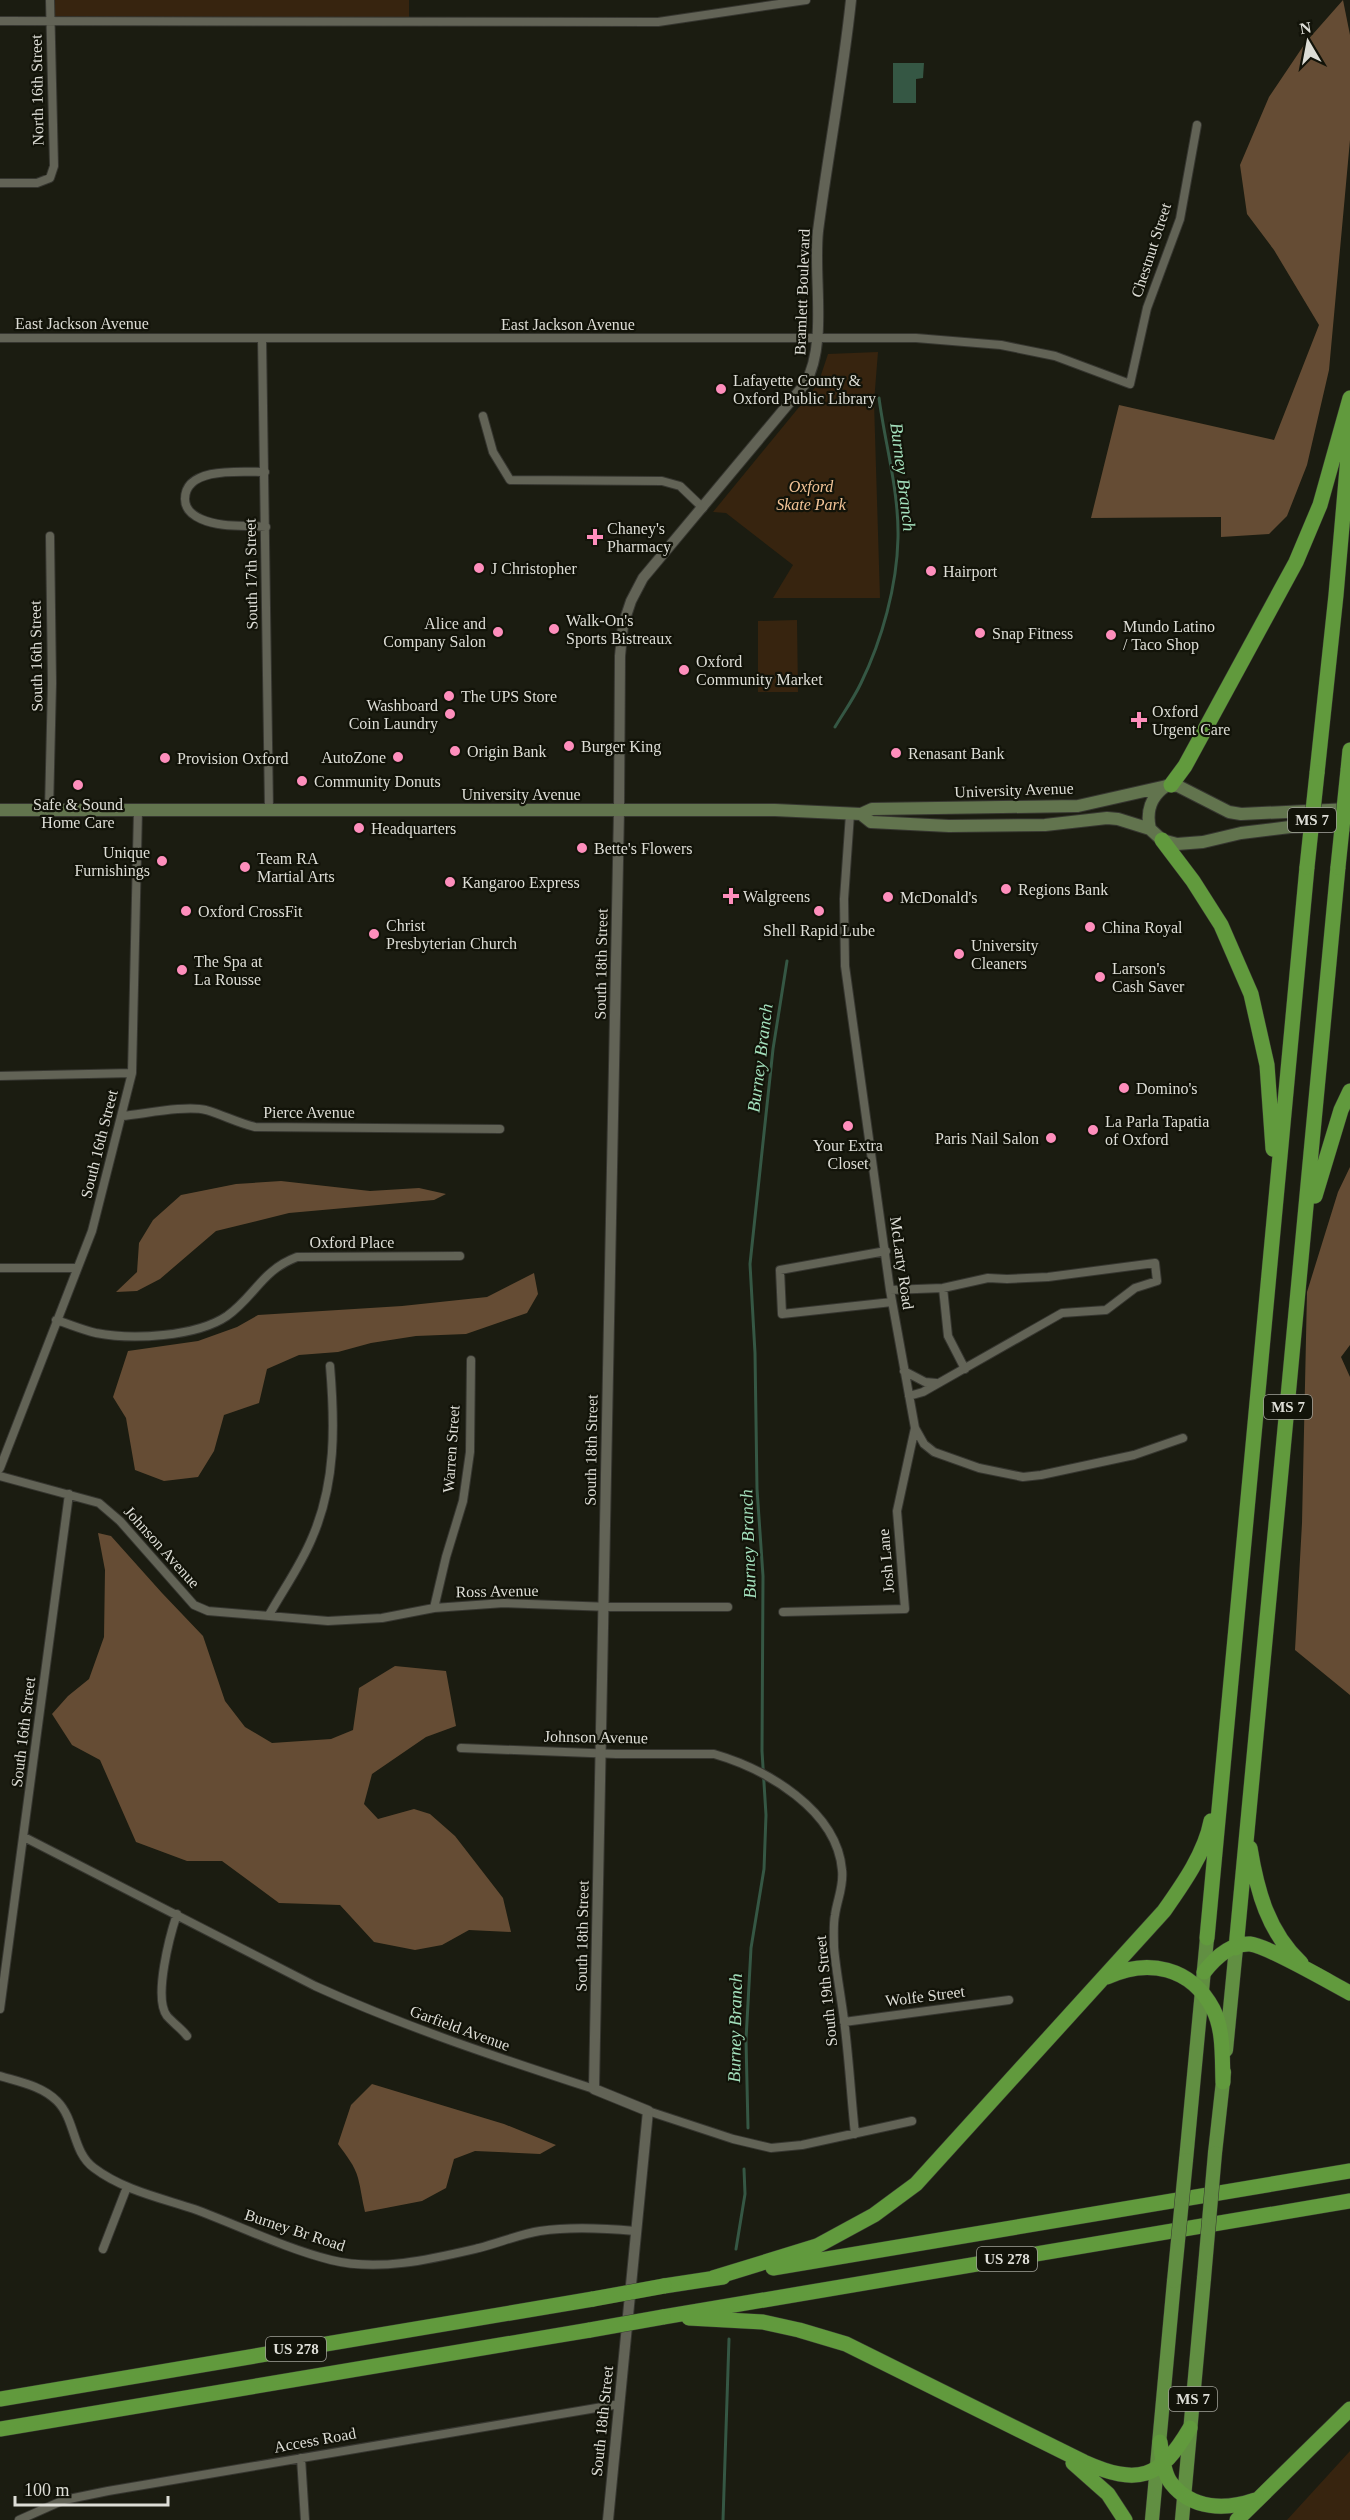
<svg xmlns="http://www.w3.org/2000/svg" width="1350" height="2520" viewBox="0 0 1350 2520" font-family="Georgia,serif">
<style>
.green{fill:#37240f}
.forest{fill:#654c34}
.water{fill:#355744}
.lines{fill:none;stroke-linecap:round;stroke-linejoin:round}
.stream{stroke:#355744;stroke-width:3}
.minor-casing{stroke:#363630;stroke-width:10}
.tertiary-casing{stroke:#363630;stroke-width:12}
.secondary-casing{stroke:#363630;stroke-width:14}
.trunk-casing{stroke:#363630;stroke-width:15}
.motorway-casing{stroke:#363630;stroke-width:16}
.minor{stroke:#626356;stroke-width:8}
.tertiary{stroke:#626356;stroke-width:10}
.secondary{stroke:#62744e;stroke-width:12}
.trunk{stroke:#618f42;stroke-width:14}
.motorway{stroke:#619a3d;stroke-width:15}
.trunk-bridge-casing{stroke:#363630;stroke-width:15;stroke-linecap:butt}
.motorway-bridge-casing{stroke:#363630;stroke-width:16;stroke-linecap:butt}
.trunk-bridge{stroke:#618f42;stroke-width:14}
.motorway-bridge{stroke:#619a3d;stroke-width:15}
.poi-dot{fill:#fe8ebc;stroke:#121309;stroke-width:2}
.labels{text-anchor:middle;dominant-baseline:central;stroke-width:4.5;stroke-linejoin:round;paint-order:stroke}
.shield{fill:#121309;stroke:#a1a199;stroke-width:1.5}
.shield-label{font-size:15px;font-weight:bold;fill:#deded7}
.street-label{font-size:16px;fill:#deded7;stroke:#121309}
.poi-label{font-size:16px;fill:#deded7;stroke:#121309;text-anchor:start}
.park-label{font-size:16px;font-style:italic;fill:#f4c598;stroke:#121309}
.water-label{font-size:18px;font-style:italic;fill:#a4e1bd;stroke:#121309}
</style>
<rect width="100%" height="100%" fill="#1b1c11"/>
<path class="green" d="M50 0H409V22L50 21Z
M878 352 874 402 880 598H773L793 565 726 513 713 512 818 384 828 354Z
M797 620 798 692H758V621Z
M1350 2451V2520H1287Z"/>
<path class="forest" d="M1343 0 1350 35V140L1329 370 1307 465 1287 516 1269 534 1221 537V517L1091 518 1119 405 1274 440 1319 325 1274 250 1247 214 1240 165 1269 97 1306 42Z
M1350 1167V1345L1341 1357 1350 1377V1695L1295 1650 1302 1523 1307 1292 1338 1192Z
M281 1181 370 1191 419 1188 446 1194 434 1200 289 1213 216 1231 160 1279 137 1291 116 1292 137 1272 139 1243 153 1220 181 1195 236 1184Z
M534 1273 538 1294 527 1313 466 1334 416 1336 371 1343 338 1352 299 1355 267 1369 259 1403 224 1415 214 1451 198 1477 164 1481 135 1470 126 1418 113 1397 128 1351 198 1341 237 1327 258 1315 402 1306 487 1297Z
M98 1533 111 1536 162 1593 203 1636 225 1701 245 1727 272 1743 331 1739 353 1730 359 1688 395 1666 446 1671 456 1726 426 1737 372 1774 364 1804 378 1819 414 1809 430 1814 455 1836 503 1898 511 1932 469 1930 442 1945 415 1950 374 1942 340 1905 279 1903 222 1861H187L136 1842 100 1760 72 1745 52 1714 68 1696 89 1679 104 1637 105 1570Z
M372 2084 504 2124 556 2145 540 2154 475 2151 454 2159 446 2188 422 2201 365 2212C362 2200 361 2189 358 2178 355 2166 346 2155 338 2144L351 2105Z"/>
<path class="water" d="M893 63H924L923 78 916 79V103H893Z"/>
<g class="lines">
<path class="stream" d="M835 727C844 712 854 698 861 683 882 640 897 586 898 538 899 491 885 444 879 398
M748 2128 746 2040 751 1948 764 1869 766 1815 762 1751 763 1576 757 1489 755 1353 750 1264 773 1049 787 961
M736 2249 745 2194 744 2169
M723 2520 729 2339"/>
<defs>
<path id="minor" d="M0 21 658 22 806 0
M0 183H37L50 178 54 166 50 0
M0 338H916L1001 345 1055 356 1130 384 1147 308 1180 219 1197 125
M262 338 269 810
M483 416 493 452 510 480 662 481 680 486 703 508
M265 472C243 472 185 466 185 499 185 509 192 515 201 519 221 528 245 525 266 527
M49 810 52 683 50 536
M850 814 844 899 845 966 890 1290 915 1428 924 1444 934 1452 979 1468 1023 1477 1041 1475 1134 1455 1183 1438
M0 1076 132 1073
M122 1116C144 1114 186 1105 206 1110 223 1115 238 1123 255 1127L500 1129
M886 1251 780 1270 782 1314 892 1302
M0 1268H77
M943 1288 948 1336 965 1369
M890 1290 943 1288 988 1278 1007 1279 1048 1277 1155 1263 1157 1281 1135 1288 1106 1310 1062 1313 923 1392 909 1396
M56 1320C69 1324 83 1330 96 1333 132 1340 196 1337 227 1316 255 1296 262 1270 297 1257L460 1256
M904 1371 925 1382 936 1383
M0 1468 92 1231 132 1073 138 810
M0 1476 99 1503 120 1521 194 1605 208 1611 328 1621 382 1618 434 1608 504 1603 610 1607H728
M434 1608 446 1557 463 1501 470 1452 471 1360
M783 1612 905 1609 897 1511 915 1428
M269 1615C283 1590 301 1565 312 1538 336 1483 335 1425 330 1366
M461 1748 616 1754H714C766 1769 837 1810 842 1870 844 1886 837 1900 835 1915 833 1925 834 1937 834 1947 836 1971 841 1996 844 2020 849 2058 851 2096 855 2134
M24 1837 315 1986C405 2027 499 2058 594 2089
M177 1914C170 1935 153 1998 167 2016 173 2023 182 2029 187 2036
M0 2009 69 1494
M844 2022 1009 2000
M0 2076C20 2082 42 2086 57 2101 76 2120 72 2152 94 2168 123 2190 161 2198 194 2209 240 2226 284 2248 331 2260 379 2272 432 2259 479 2248 499 2243 520 2234 540 2231 572 2226 604 2228 635 2231
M648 2111 733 2139 771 2148 802 2145 912 2121
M103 2249 127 2187
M301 2458 305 2520
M19 2520 64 2500 108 2491 620 2404"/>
<path id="tertiary" d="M608 2520 648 2111 594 2089 619 810 620 656 623 625 631 601 643 578 805 384C828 344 813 277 818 231 828 154 843 77 851 0"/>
<path id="secondary" d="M0 810H775L861 814 872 809 1078 806 1171 785 1178 786 1229 812 1241 814 1350 809
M861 814 871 822 949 826 1045 825 1107 818 1118 819 1150 829 1162 840 1177 844 1203 842 1241 833 1290 827 1350 825
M1150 829C1146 812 1151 796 1166 786"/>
<path id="trunk" d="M1226 2050 1236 1948
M1215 2153 1224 2072
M1186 2160 1207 1938
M1152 2520 1174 2281
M1182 2520 1204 2278"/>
<path id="motorway" d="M1348 770 1350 750
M1317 773 1336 595 1350 434
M1171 785 1185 766 1296 562 1320 505 1350 398
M1162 840 1193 881 1221 925 1251 994 1267 1065 1273 1149
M1315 1196 1341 1110 1350 1091
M1250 1848C1257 1891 1268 1932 1301 1963
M1207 1938 1307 867
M1236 1948 1338 867
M1204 1972C1215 1958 1230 1943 1250 1944 1268 1946 1331 1983 1350 1993
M1107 1977C1148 1958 1191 1967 1213 2009 1224 2030 1222 2059 1223 2082
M773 2268 1350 2171
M713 2278 817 2246 874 2215 916 2184 1164 1911C1183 1884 1205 1853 1211 1821
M664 2286 723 2277
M663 2317 1350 2201
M689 2318 763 2322 799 2330 846 2344 1084 2462C1138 2486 1160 2479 1190 2428
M0 2399 593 2299
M0 2429 590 2330
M1160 2442C1162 2454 1163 2473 1171 2483 1192 2510 1226 2510 1255 2500
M1073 2463 1108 2494 1125 2520
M1237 2520 1350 2409"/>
</defs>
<use href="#minor" class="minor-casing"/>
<use href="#tertiary" class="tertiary-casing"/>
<use href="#secondary" class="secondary-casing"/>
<use href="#trunk" class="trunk-casing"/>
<use href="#motorway" class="motorway-casing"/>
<use href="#minor" class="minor"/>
<use href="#tertiary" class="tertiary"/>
<use href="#secondary" class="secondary"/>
<use href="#trunk" class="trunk"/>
<use href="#motorway" class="motorway"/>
<defs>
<path id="trunk-bridge" d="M1204 2278 1215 2153
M1174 2281 1186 2160"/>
<path id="motorway-bridge" d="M1307 867 1317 773
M1338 867 1348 770
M593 2299 664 2286
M590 2330 663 2317"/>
</defs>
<use href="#trunk-bridge" class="trunk-bridge-casing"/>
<use href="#motorway-bridge" class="motorway-bridge-casing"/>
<use href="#trunk-bridge" class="trunk-bridge"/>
<use href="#motorway-bridge" class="motorway-bridge"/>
</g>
<g class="poi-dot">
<circle cx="721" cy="389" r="6"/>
<path d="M592 528h6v6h6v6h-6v6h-6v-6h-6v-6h6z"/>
<circle cx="479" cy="568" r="6"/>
<circle cx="931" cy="571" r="6"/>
<circle cx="554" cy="629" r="6"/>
<circle cx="498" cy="632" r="6"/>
<circle cx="980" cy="633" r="6"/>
<circle cx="1111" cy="635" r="6"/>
<circle cx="684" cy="670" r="6"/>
<circle cx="449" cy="696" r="6"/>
<circle cx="450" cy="714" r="6"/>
<path d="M1136 711h6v6h6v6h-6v6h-6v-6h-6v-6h6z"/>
<circle cx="569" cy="746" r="6"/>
<circle cx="455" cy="751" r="6"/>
<circle cx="896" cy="753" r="6"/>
<circle cx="398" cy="757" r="6"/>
<circle cx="165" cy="758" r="6"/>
<circle cx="302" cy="781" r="6"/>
<circle cx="78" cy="785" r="6"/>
<circle cx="359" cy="828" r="6"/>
<circle cx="582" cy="848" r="6"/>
<circle cx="162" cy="861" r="6"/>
<circle cx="245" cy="867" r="6"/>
<circle cx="450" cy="882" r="6"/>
<circle cx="1006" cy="889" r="6"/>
<path d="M728 887h6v6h6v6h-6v6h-6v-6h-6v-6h6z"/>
<circle cx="888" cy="897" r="6"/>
<circle cx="186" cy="911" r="6"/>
<circle cx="819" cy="911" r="6"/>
<circle cx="1090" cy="927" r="6"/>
<circle cx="374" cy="934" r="6"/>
<circle cx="959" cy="954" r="6"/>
<circle cx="182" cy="970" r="6"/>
<circle cx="1100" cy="977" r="6"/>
<circle cx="1124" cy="1088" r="6"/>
<circle cx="848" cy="1126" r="6"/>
<circle cx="1093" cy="1130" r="6"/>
<circle cx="1051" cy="1138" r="6"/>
</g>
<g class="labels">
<g class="shield">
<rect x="1288" y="808" width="48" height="24" rx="4.5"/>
<rect x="1264" y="1395" width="48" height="24" rx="4.5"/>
<rect x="977" y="2247" width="60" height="24" rx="4.5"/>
<rect x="266" y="2337" width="60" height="24" rx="4.5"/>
<rect x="1169" y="2387" width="48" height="24" rx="4.5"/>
</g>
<g class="shield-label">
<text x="1312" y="820">MS 7</text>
<text x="1288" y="1407">MS 7</text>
<text x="1007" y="2259">US 278</text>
<text x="296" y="2349">US 278</text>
<text x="1193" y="2399">MS 7</text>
</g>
<g class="street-label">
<text transform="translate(37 90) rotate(-91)">North 16th Street</text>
<text transform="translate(1151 250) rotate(-72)">Chestnut Street</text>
<text transform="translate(802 292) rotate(-88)">Bramlett Boulevard</text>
<text x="82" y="323">East Jackson Avenue</text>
<text x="568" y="324">East Jackson Avenue</text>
<text transform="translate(251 574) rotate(-91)">South 17th Street</text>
<text transform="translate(36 656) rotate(-91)">South 16th Street</text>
<text transform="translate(1014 790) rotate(-2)">University Avenue</text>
<text x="521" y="794">University Avenue</text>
<text transform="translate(601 964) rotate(-89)">South 18th Street</text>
<text x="309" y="1112">Pierce Avenue</text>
<text transform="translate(99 1144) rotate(-76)">South 16th Street</text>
<text x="352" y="1242">Oxford Place</text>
<text transform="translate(902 1263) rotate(82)">McLarty Road</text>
<text transform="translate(451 1449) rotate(-86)">Warren Street</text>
<text transform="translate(591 1450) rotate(-89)">South 18th Street</text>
<text transform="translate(162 1547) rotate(48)">Johnson Avenue</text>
<text transform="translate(886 1561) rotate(-95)">Josh Lane</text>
<text transform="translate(497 1591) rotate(-1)">Ross Avenue</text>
<text transform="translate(23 1732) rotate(-83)">South 16th Street</text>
<text transform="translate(596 1737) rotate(1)">Johnson Avenue</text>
<text transform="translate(582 1936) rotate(-89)">South 18th Street</text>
<text transform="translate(826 1991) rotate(-96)">South 19th Street</text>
<text transform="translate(925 1996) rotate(-7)">Wolfe Street</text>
<text transform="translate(460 2028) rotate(20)">Garfield Avenue</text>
<text transform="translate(295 2230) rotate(18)">Burney Br Road</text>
<text transform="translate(602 2421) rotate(-84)">South 18th Street</text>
<text transform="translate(315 2440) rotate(-10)">Access Road</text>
</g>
<g class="poi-label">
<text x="733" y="380">Lafayette County &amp;<tspan x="733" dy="18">Oxford Public Library</tspan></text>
<text x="607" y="528">Chaney's<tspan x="607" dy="18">Pharmacy</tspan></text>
<text x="491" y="568">J Christopher</text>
<text x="943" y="571">Hairport</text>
<text x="566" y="620">Walk-On's<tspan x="566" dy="18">Sports Bistreaux</tspan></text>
<text x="486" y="623" text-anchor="end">Alice and<tspan x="486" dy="18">Company Salon</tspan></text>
<text x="1123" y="626">Mundo Latino<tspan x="1123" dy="18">/ Taco Shop</tspan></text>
<text x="992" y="633">Snap Fitness</text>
<text x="696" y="661">Oxford<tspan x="696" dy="18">Community Market</tspan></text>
<text x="461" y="696">The UPS Store</text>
<text x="438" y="705" text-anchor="end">Washboard<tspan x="438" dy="18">Coin Laundry</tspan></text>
<text x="1152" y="711">Oxford<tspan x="1152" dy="18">Urgent Care</tspan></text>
<text x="581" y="746">Burger King</text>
<text x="467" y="751">Origin Bank</text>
<text x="908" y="753">Renasant Bank</text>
<text x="386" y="757" text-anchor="end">AutoZone</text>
<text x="177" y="758">Provision Oxford</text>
<text x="314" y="781">Community Donuts</text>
<text x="78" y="804" text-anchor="middle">Safe &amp; Sound<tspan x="78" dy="18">Home Care</tspan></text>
<text x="371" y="828">Headquarters</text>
<text x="594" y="848">Bette's Flowers</text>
<text x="150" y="852" text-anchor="end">Unique<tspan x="150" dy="18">Furnishings</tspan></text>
<text x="257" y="858">Team RA<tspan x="257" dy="18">Martial Arts</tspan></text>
<text x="462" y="882">Kangaroo Express</text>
<text x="1018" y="889">Regions Bank</text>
<text x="743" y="896">Walgreens</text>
<text x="900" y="897">McDonald's</text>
<text x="198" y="911">Oxford CrossFit</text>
<text x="386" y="925">Christ<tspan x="386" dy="18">Presbyterian Church</tspan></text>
<text x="1102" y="927">China Royal</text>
<text x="819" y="930" text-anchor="middle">Shell Rapid Lube</text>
<text x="971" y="945">University<tspan x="971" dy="18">Cleaners</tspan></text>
<text x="194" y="961">The Spa at<tspan x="194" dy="18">La Rousse</tspan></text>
<text x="1112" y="968">Larson's<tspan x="1112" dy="18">Cash Saver</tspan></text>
<text x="1136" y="1088">Domino's</text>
<text x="1105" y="1121">La Parla Tapatia<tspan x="1105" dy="18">of Oxford</tspan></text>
<text x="1039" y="1138" text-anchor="end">Paris Nail Salon</text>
<text x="848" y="1145" text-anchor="middle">Your Extra<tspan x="848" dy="18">Closet</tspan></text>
</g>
<g class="park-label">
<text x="811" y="486">Oxford<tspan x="811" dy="18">Skate Park</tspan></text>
</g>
<g class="water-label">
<text transform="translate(903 477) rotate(83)">Burney Branch</text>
<text transform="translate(760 1058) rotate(-83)">Burney Branch</text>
<text transform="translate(748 1544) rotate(-92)">Burney Branch</text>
<text transform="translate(735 2028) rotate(-89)">Burney Branch</text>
</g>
</g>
<g transform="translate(1308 42) rotate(350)" stroke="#121309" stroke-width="4.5" paint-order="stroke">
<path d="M0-4.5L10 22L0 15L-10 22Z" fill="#deded7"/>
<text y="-9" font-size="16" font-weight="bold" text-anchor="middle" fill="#deded7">N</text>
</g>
<path d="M15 2496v9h153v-9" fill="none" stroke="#deded7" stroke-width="3"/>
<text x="24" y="2496" font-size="18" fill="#deded7" stroke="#121309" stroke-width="4.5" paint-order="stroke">100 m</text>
</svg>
